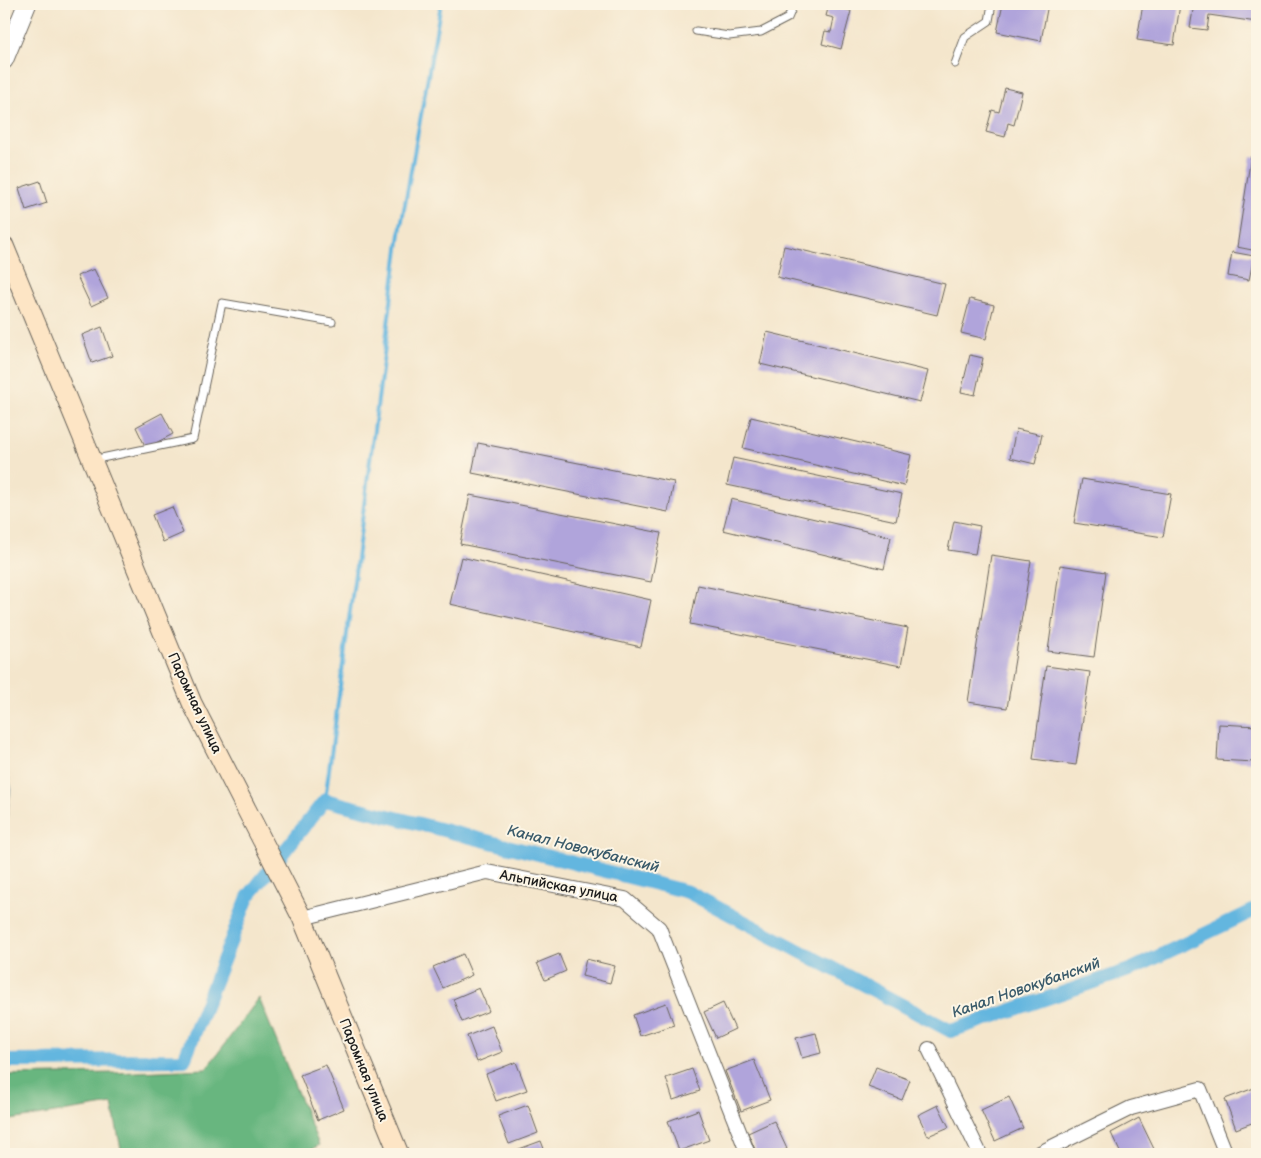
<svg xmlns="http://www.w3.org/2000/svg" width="1261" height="1158" viewBox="0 0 1261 1158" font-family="'Balsamiq Sans',sans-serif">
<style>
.forest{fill:#67b67f;stroke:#42694e}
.water{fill:#64b6df;stroke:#40697e}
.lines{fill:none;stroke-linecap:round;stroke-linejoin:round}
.stream{stroke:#64b6df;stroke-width:4}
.canal{stroke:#64b6df;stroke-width:14}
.building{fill:#b0a4db}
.service-casing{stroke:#68635a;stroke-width:9}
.minor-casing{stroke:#68635a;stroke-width:16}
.tertiary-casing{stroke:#68635a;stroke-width:20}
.secondary-casing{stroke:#68635a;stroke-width:21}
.service{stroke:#fff;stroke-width:7}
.minor{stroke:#fff;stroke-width:14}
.tertiary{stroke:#fff;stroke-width:18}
.secondary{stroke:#fde5c5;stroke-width:19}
.labels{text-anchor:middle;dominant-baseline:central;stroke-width:4;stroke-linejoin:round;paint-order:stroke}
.street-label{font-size:14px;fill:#1c1c1c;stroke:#fcf5e5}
.water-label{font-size:15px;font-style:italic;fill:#395a6a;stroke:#fcf5e5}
</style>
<rect width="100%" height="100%" fill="#fcf5e5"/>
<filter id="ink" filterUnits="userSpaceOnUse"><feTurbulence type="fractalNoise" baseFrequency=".02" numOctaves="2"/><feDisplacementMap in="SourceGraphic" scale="10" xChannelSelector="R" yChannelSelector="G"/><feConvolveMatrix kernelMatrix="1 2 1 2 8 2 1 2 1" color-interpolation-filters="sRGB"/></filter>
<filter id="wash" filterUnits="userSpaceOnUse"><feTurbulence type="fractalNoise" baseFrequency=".0096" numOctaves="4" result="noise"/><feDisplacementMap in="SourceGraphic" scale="20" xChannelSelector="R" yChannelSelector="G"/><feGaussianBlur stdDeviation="1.12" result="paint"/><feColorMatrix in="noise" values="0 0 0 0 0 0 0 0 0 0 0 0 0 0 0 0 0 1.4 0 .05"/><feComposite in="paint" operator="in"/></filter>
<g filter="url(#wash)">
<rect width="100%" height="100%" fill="#f4e6cc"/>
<path class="forest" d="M259 998 319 1145 305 1154H122L112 1104 4 1121V1075L114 1073 206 1069Z"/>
<path class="water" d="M4 759 11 787 7 816 4 822Z"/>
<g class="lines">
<path class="stream" d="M325 800 401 226 441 4"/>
<path class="canal" d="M4 1061 184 1060 248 897 325 800 688 892 951 1031 1132 969 1257 909"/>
</g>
<g id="blocks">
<path class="building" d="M1003 4H1048L1041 41 997 32Z
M1143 4H1180L1174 45 1137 40Z
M1194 4H1257V22L1209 15 1207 30 1190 28Z
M829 5 851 11 841 49 822 44 825 31 831 32 834 18 826 16Z
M1005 88 1022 92 1014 125 1008 123 1005 137 986 132 992 110 999 112Z
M1251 156 1257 157V251L1237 247Z
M40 181 47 203 26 210 19 188Z
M784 246 945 284 937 315 777 277Z
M1232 252 1254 256 1249 280 1228 276Z
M94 269 108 298 91 306 77 276Z
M970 299 994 305 986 339 961 333Z
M102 327 112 356 92 363 82 335Z
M767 332 928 371 920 402 760 364Z
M970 355 983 358 975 395 961 392Z
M162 413 173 434 146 448 136 427Z
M751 417 911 455 904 486 743 448Z
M1016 429 1042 435 1035 464 1010 458Z
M478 443 674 482 668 512 472 473Z
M733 458 902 494 896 521 727 485Z
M1082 479 1171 494 1163 537 1074 523Z
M470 495 661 533 651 582 460 544Z
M731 499 891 537 884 569 723 530Z
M172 507 183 533 163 542 152 515Z
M954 521 980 526 975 554 948 550Z
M991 555 1031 561 1007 708 968 702Z
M461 557 651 600 641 647 450 604Z
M1060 565 1106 572 1094 657 1048 651Z
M698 585 908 628 901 666 690 624Z
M1046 666 1090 672 1076 765 1033 759Z
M1219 724 1257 726 1255 762 1217 760Z
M463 954 472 975 443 988 433 967Z
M559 954 566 971 545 980 537 963Z
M586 959 615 966 610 983 582 976Z
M479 988 489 1011 462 1022 453 999Z
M666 1003 674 1025 640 1036 633 1015Z
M723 1003 735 1029 716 1038 704 1012Z
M492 1026 502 1052 477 1062 467 1036Z
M816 1033 821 1053 802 1058 796 1038Z
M754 1060 770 1100 741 1111 725 1071Z
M516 1062 527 1090 496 1101 486 1074Z
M326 1065 344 1109 318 1120 300 1075Z
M876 1067 910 1080 902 1100 868 1087Z
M692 1069 700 1091 673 1100 666 1078Z
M1254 1088 1257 1097V1121L1236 1129 1225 1099Z
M1009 1097 1023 1128 995 1141 981 1110Z
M528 1105 538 1133 509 1144 498 1116Z
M938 1105 949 1127 928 1136 918 1115Z
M698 1110 709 1140 679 1151 668 1121Z
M1139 1118 1155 1151 1148 1154H1121L1111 1133Z
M774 1121 787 1149 776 1154H757L748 1133Z
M541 1141 546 1154H512L511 1152Z"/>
</g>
</g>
<g filter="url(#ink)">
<use href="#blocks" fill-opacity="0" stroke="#68635a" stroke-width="1"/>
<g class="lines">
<defs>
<path id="service" d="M696 31 729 36 761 32 788 18 794 4
M955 64 965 37 989 21 992 4
M92 460 193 439 222 303 332 322"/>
<path id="minor" d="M302 918 487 872 625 899 659 928 748 1154
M929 1049 980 1154
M1038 1154 1131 1108 1200 1089 1226 1154"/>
<path id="tertiary" d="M4 60 27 4"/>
<path id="secondary" d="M4 246 192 703 302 918 399 1154"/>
</defs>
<use href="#service" class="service-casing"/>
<use href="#minor" class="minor-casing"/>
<use href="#tertiary" class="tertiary-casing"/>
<use href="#secondary" class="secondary-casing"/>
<use href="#service" class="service"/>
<use href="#minor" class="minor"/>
<use href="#tertiary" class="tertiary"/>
<use href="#secondary" class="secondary"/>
</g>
</g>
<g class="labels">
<g class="street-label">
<text transform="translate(195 703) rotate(65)">Паромная улица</text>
<text transform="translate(559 886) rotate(11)">Альпийская улица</text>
<text transform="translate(364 1070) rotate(68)">Паромная улица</text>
</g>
<g class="water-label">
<text transform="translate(583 849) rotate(14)">Канал Новокубанский</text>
<text transform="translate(1026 988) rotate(-19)">Канал Новокубанский</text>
</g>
</g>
<rect width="1261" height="1158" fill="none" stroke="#fcf5e5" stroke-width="20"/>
</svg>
